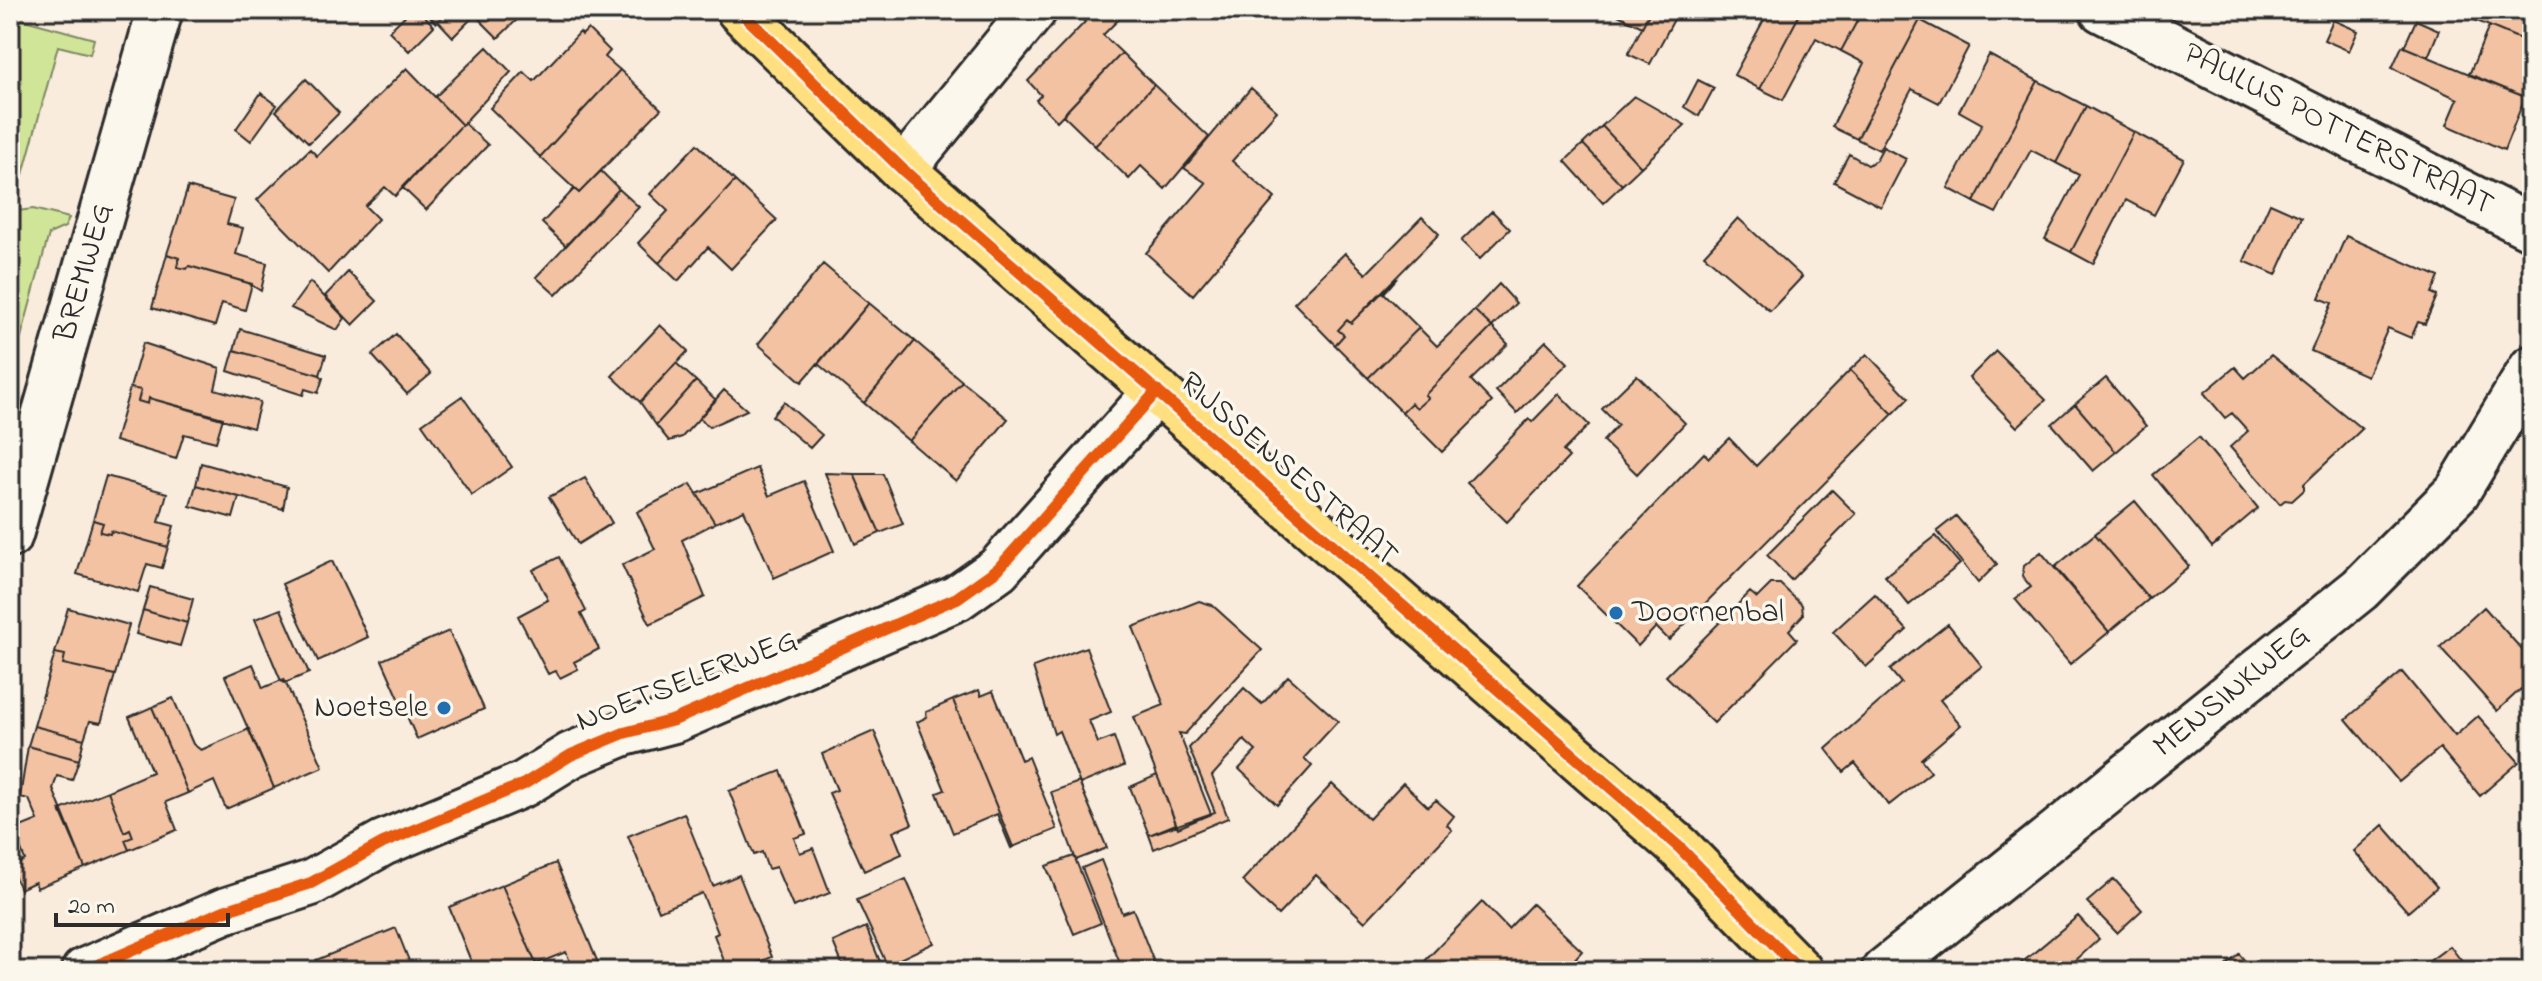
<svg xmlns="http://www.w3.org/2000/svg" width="2542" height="981" viewBox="0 0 2542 981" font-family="'Indie Flower',sans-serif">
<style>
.green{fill:#d1e599;stroke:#7e8862;stroke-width:2}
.building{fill:#f2c2a2;stroke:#2b2b2b;stroke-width:2}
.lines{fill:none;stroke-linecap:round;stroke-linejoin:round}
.minor-casing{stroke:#2b2b2b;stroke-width:50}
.major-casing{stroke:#2b2b2b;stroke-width:50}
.minor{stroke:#fbf7ec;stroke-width:44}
.major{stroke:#ffdf80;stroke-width:44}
.cycleway-casing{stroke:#fbf7ec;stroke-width:17}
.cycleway{stroke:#e8590c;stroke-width:12}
.poi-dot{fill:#1f6fb2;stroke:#fbf7ec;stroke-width:3}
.labels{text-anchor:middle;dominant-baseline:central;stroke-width:7;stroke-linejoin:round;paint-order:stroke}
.street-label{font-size:32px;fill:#2b2b2b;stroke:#fbf7ec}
.poi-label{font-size:32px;fill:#2b2b2b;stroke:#fbf7ec;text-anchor:start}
</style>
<rect width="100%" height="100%" fill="#f9ecdd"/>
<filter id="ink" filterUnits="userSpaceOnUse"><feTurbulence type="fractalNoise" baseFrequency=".0125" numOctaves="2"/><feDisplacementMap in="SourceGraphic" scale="16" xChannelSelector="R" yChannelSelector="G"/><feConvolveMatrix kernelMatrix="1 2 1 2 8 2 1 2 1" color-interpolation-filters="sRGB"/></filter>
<g filter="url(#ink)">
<path class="green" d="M10 16 94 39 90 54 58 46 22 178 10 180Z
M33 209 69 218 65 227 49 234 17 352H10V212Z"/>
<path class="building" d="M411 10H419L434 26 409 51 389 31Z
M424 10H449L436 23Z
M449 10H527L498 38 475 15 453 37 438 21Z
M1073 10H1114L1121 17 1103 35 1122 53 1057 121 1036 100 1041 95 1028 81 1085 22Z
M1618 10H1651L1642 27 1616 14Z
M1651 10H1679L1650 64 1628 54Z
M1765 10H1802L1760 89 1734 75 1768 12Z
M1802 10H1863L1841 51 1816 38 1783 100 1760 89Z
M1863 10H1902L1920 20 1857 139 1832 127 1864 63 1841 51Z
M2468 10H2532V44L2465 16Z
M1920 20 1969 46 1939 103 1912 89 1879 150 1857 139Z
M2333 20 2358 31 2349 51 2324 40Z
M2416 20 2439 30 2428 57 2404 47Z
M2489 26 2532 44V82L2525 97 2469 75Z
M588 29 610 51 605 57 620 70 540 157 490 108 524 72 534 81 580 32 582 35Z
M2402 46 2525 97 2504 150 2447 125 2458 99 2392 68Z
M487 47 511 72 462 125 435 97Z
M1122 53 1154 85 1095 146 1063 115Z
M1989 55 2038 81 1974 202 1948 188 1982 124 1959 111Z
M407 68 462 125 395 196 385 187 365 206 378 219 328 273 257 200 310 149 317 156Z
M620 70 661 109 579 193 540 157Z
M306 79 339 113 309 143 276 111Z
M1698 80 1714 88 1699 116 1684 107Z
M2038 81 2086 106 2056 163 2031 150 1996 213 1974 202Z
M1154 85 1209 137 1165 189 1141 166 1129 179 1095 146Z
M1251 88 1277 111 1232 161 1275 198 1193 295 1146 253 1206 183 1184 168Z
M261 93 277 105 251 141 236 129Z
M1634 96 1685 125 1641 167 1602 126Z
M2086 106 2134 132 2071 252 2045 239 2079 175 2056 163Z
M464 123 488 145 426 210 402 187Z
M1602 126 1641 167 1622 185 1583 144Z
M2134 132 2184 159 2154 215 2126 200 2093 264 2071 252Z
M697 144 735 181 659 263 638 243 668 211 650 194Z
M1583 144 1622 185 1603 203 1565 161Z
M1883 147 1906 159 1881 207 1834 182 1849 154 1868 165 1876 160Z
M601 171 619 189 566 246 542 223 574 189 579 193Z
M735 181 777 220 731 269 708 247 678 281 659 263Z
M188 187 234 200 227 224 243 228 236 254 267 263 261 291 248 283 189 266 187 269 177 267 179 258 167 254Z
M619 189 639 207 556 295 536 277Z
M2270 203 2302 217 2276 275 2244 261Z
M1492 211 1510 229 1480 259 1461 241Z
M1422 217 1439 234 1351 323 1347 320 1338 330 1344 335 1335 345 1294 303 1345 253 1366 274Z
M1738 218 1802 277 1770 311 1704 255Z
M2346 236 2439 277 2432 293 2437 296 2425 324 2418 322 2411 338 2388 328 2367 376 2311 351 2332 303 2319 298Z
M167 254 179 258 177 267 187 269 189 266 252 284 245 310 222 303 215 326 152 308Z
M823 264 869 303 802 382 758 344Z
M348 272 377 301 353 325 325 296Z
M1397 278 1384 293 1419 328 1368 378 1335 345 1344 335 1338 330 1347 320 1351 323Z
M310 282 345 318 337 330 291 308Z
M1499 284 1516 303 1492 327 1474 310Z
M869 303 915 341 864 403 818 364Z
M1474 310 1492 327 1425 395 1428 398 1417 408 1411 403 1402 412 1368 378 1419 328 1437 346Z
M660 325 688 351 640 402 612 376Z
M1492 327 1508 344 1471 380 1492 402 1442 452 1402 412 1411 403 1417 408 1428 398 1425 395Z
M240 329 326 355 320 375 234 350Z
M396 334 431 374 407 394 372 355Z
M915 341 962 381 909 441 864 403Z
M1546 341 1568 363 1517 413 1496 391Z
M143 343 220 368 215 389 260 402 253 428 149 398 148 404 138 401 141 390 130 388Z
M234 350 320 375 323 378 318 393 305 389 303 395 228 371Z
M1996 351 2046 400 2017 427 1969 378Z
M1867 354 1909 398 1893 414 1850 370Z
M2271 355 2362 429 2304 484V490L2292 501 2285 500 2280 504 2230 447 2248 431 2232 413 2225 418 2204 393 2235 367 2245 378Z
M676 363 696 381 656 425 640 402Z
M1850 370 1893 414 1669 640 1656 627 1638 646 1577 586 1704 453 1709 458 1729 438 1756 466Z
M1637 375 1685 423 1637 474 1603 441 1618 425 1602 409Z
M2106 378 2146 426 2116 452 2075 404Z
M696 381 716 400 682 437 669 441 656 425Z
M962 381 1008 419 956 481 909 441Z
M130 388 141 390 138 401 148 404 149 398 223 418 216 442 184 434 176 459 115 441Z
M724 390 747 410 709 427 699 418Z
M1559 394 1589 425 1563 451 1569 457 1507 522 1467 483 1529 419 1532 422Z
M462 396 512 467 472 495 422 424Z
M784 402 822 435 810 448 772 416Z
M2075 404 2116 452 2093 471 2052 424Z
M2199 437 2258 508 2212 547 2153 475Z
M201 463 287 487 283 509 196 485Z
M757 468 769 496 804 481 834 551 774 578 744 510 715 523 697 494Z
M825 473 854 474 880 533 855 544Z
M854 474H883L903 524 880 533Z
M106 476 167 493 159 522 174 526 168 547 111 531 110 534 100 532 103 523 93 520Z
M585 478 612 523 578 544 549 497Z
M691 484 715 523 682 540 705 597 650 624 622 565 655 549 637 512Z
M196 485 239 497 233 518 190 506Z
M1832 490 1856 514 1791 580 1767 555Z
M2135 501 2189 566 2149 599 2095 534Z
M1956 516 1997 564 1978 583 1937 531Z
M93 520 103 523 100 532 110 534 111 531 168 547 162 568 147 564 138 592 77 574Z
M2095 534 2149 599 2109 632 2055 567Z
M1936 536 1960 564 1909 605 1885 576Z
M2041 552 2109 632 2070 664 2015 599 2031 587 2022 576 2024 566Z
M559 557 586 611 581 614 599 649 574 662 578 669 560 678 556 671 548 674 518 616 548 600 533 570Z
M332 561 368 637 318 661 282 584Z
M1771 584H1780L1802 605 1803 615 1789 630 1797 639 1714 723 1666 676 1750 592 1757 598Z
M150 587 193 599 187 623 143 610Z
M1875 594 1907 630 1866 667 1833 632Z
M1199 601 1212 605 1262 650 1185 734 1179 733 1211 814 1178 828 1134 717 1164 705 1133 627Z
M2484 607 2532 661V701L2521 689 2497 711 2440 647Z
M68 608 129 625 115 675 63 664 65 655 55 653Z
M281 609 309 673 285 683 281 681 255 619Z
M143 610 187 623 180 646 136 634Z
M1948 624 1982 666 1940 700 1961 725 1921 759 1931 772 1889 805 1855 763 1844 772 1826 749 1901 683 1890 670Z
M449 631 484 709 417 739 382 660Z
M1086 647 1111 712 1089 721 1098 743 1114 737 1124 766 1080 784 1059 731 1054 734 1033 667Z
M55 653 65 655 63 664 115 675 101 723 90 721 84 739 34 726Z
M253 664 263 688 284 679 323 767 274 788 225 676Z
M2402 672 2455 736 2478 716 2519 762 2480 796 2440 748 2399 782 2346 719Z
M1288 676 1338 721 1304 758 1312 766 1277 805 1239 769 1256 751 1244 740 1212 776 1228 818 1154 849 1149 835 1215 812 1189 748 1244 688 1262 704Z
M979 690 981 696 993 691 1021 760 1028 757 1057 829 1013 847 953 700Z
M173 698 193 744 201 750 249 729 274 788 226 809 214 781 188 793 152 707Z
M953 700 1013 847 1011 848 997 814 953 833 937 793 945 790 917 722 927 717 926 712Z
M152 707 188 793 166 802 177 830 129 850 125 840 133 837 130 829 124 832 108 791 152 772 129 717Z
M34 726 84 739 79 760 28 746Z
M874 731 912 824 893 832 902 854 864 871 829 793 837 790 822 754Z
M28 746 79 760 72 780 57 776 53 789 85 868 37 888 35 882 20 889 10 867 25 860 13 830 38 820 29 799 20 797Z
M781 771 806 834 794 838 800 853 813 848 830 893 793 907 776 867 768 869 762 852 754 855 729 791Z
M1157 775 1176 824 1149 835 1130 787Z
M1079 782 1107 848 1076 860 1051 792Z
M1403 783 1428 807 1436 800 1454 816 1447 825 1452 830 1365 922 1316 875 1278 915 1242 881 1332 784 1369 819Z
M108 791 124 832 130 829 133 837 125 840 129 850 85 868 60 810Z
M684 813 713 886 739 875 772 957 738 971H728L714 935 718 933 702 893 659 911 628 836Z
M2383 825 2437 887 2408 912 2354 851Z
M1074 856 1101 923 1074 934 1046 866Z
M1101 860 1122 913 1133 909 1155 965 1141 971H1123L1082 868Z
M556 863 601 970 574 971 566 952 536 964 502 885Z
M906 879 934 943 887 965 857 900Z
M2114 879 2142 910 2117 933 2087 902Z
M502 885 536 964 520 971H475L449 907Z
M1482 902 1508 929 1532 904 1582 951 1564 971H1432L1423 963Z
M2078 916 2099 939 2074 962 2083 971H2012Z
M866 927 883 969 845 971 833 942Z
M396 928 413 971H321L316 960Z
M2450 946 2469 971H2416Z
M2239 954 2254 971H2220Z"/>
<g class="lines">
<defs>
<path id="minor" d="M2102 10 2532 228
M903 170 1034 10
M10 535 160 10
M84 971 224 911 311 883 383 843 524 784 571 755 624 733 674 720 957 598 998 569 1157 391
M1884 971 2360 589 2457 492 2532 368"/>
<path id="major" d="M739 10 903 170 1680 848 1800 971"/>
</defs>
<use href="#minor" class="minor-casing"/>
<use href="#major" class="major-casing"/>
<use href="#minor" class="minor"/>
<use href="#major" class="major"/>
<defs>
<path id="cycleway" d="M739 10 903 170 1680 848 1800 971
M84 971 224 911 311 883 383 843 524 784 571 755 624 733 674 720 957 598 998 569 1157 391"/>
</defs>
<use href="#cycleway" class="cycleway-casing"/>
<use href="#cycleway" class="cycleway"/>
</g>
</g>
<g class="poi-dot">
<circle cx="1616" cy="613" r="8"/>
<circle cx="444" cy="708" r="8"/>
</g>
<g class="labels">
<g class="street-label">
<text transform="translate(2338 130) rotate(27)">PAULUS POTTERSTRAAT</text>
<text transform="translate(85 273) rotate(-74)">BREMWEG</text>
<text transform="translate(1288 470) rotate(41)">RIJSSENSESTRAAT</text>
<text transform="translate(687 682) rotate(-21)">NOETSELERWEG</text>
<text transform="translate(2232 692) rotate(-39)">MENSINKWEG</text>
</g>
<g class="poi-label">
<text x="1632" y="613">Doornenbal</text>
<text x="428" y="708" text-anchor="end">Noetsele</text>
</g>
</g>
<rect width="2542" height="981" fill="none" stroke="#fbf7ec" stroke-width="40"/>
<rect x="20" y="20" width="2502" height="941" fill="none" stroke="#2b2b2b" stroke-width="3" filter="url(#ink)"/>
<path d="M56 913v12h172v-12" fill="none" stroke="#2b2b2b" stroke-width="4"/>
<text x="68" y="913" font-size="24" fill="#2b2b2b" stroke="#fbf7ec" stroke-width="6" paint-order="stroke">20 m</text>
</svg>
